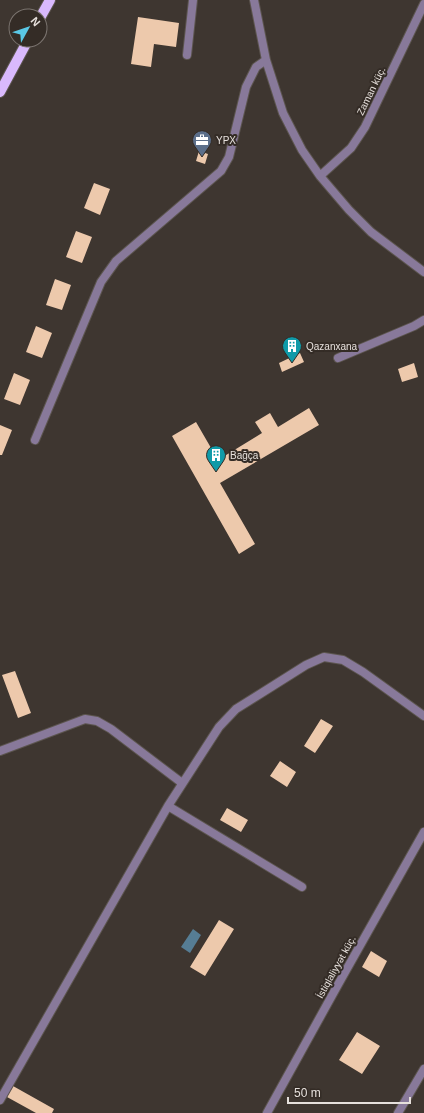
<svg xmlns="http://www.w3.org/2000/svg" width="424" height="1113" viewBox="0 0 424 1113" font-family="Arial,sans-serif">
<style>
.water{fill:#567d94}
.building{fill:#edc9ac}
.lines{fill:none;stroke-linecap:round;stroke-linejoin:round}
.lane-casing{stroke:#5c554f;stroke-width:10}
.street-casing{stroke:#5c554f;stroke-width:10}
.primary-casing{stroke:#5c554f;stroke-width:12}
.lane{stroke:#88799a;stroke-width:8}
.street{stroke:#88799a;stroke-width:8}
.primary{stroke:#d9b9fd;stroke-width:10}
.labels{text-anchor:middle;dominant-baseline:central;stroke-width:4;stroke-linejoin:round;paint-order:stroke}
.street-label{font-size:10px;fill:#e6e0dc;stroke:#342c26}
.poi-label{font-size:10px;fill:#e6e0dc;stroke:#342c26;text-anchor:start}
</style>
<rect width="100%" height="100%" fill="#3e3630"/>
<path class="water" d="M193 929 201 935 190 953 181 947Z"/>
<path class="building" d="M138 17 179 23 176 47 154 44 151 67 131 64Z
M199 151 208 154 205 164 196 161Z
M94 183 110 189 100 215 84 208Z
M76 231 92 237 82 263 66 257Z
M55 279 71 285 62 310 46 305Z
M36 326 52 333 42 358 26 352Z
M300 353 304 362 282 372 279 363Z
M414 363 418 377 402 382 398 369Z
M14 373 30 380 20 405 4 399Z
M309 408 319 425 220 483 255 544 239 554 172 436 196 422 218 460 262 433 255 422 270 413 278 427Z
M0 425 12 430 2 455H0Z
M15 671 31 713 18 718 2 675Z
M321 719 333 726 315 753 304 746Z
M280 761 296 772 287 787 270 776Z
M227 808 248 820 241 832 220 820Z
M219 920 234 929 205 976 190 967Z
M371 951 387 961 379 977 362 967Z
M357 1032 380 1046 362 1074 339 1060Z
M13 1086 54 1109 52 1113H36L7 1097Z"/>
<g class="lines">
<defs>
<path id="lane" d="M187 55 193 0"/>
<path id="street" d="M254 0 266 60 283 113 302 150 320 176 349 210 371 232 424 272
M320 176 351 148 365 127 424 4
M338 358 414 326 424 320
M35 440 101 282 116 261 221 171 229 157 246 87 256 67 266 60
M0 751 85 719 97 721 111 729 182 783
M168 806 302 887
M0 1100 168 806 219 727 236 709 260 694 306 665 324 657 343 660 363 672 424 716
M267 1113 340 981 424 832
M398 1113 424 1069"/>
<path id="primary" d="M40 18 50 0
M0 92 28 40"/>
</defs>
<use href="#lane" class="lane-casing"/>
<use href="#street" class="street-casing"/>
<use href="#primary" class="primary-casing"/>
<use href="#lane" class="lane"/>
<use href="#street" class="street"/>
<use href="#primary" class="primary"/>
</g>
<defs>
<symbol id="office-pin" viewBox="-11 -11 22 30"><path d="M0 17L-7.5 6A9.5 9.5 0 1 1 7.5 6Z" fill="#5c6f8a" stroke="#342c26"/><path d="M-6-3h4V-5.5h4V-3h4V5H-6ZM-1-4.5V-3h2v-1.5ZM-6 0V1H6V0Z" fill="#fff"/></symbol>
<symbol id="building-pin" viewBox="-11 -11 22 30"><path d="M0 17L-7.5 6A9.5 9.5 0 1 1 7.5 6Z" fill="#0f9aa8" stroke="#342c26"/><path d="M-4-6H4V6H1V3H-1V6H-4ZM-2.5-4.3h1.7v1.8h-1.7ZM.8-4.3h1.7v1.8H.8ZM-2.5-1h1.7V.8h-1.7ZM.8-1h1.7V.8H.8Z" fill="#fff"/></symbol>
</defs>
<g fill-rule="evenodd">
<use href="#office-pin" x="191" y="129" width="22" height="30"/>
<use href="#building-pin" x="281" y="335" width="22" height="30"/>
<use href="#building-pin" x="205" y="444" width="22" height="30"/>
</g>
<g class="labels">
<g class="street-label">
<text transform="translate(371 91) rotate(-64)">Zaman küç.</text>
<text transform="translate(336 967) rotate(-61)">İstiqlaliyyət küç.</text>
</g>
<g class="poi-label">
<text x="216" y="140">YPX</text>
<text x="306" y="346">Qazanxana</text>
<text x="230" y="455">Bağça</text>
</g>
</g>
<g transform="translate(28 28) rotate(50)"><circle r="19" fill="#342c26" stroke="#7b746f"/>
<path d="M0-3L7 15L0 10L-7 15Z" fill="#5ac8e6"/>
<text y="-6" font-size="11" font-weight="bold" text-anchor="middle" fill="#e6e0dc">N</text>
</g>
<path d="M288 1097v6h122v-6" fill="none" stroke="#e6e0dc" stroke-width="2"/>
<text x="294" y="1097" font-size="12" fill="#e6e0dc" stroke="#342c26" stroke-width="3" paint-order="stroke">50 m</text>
</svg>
